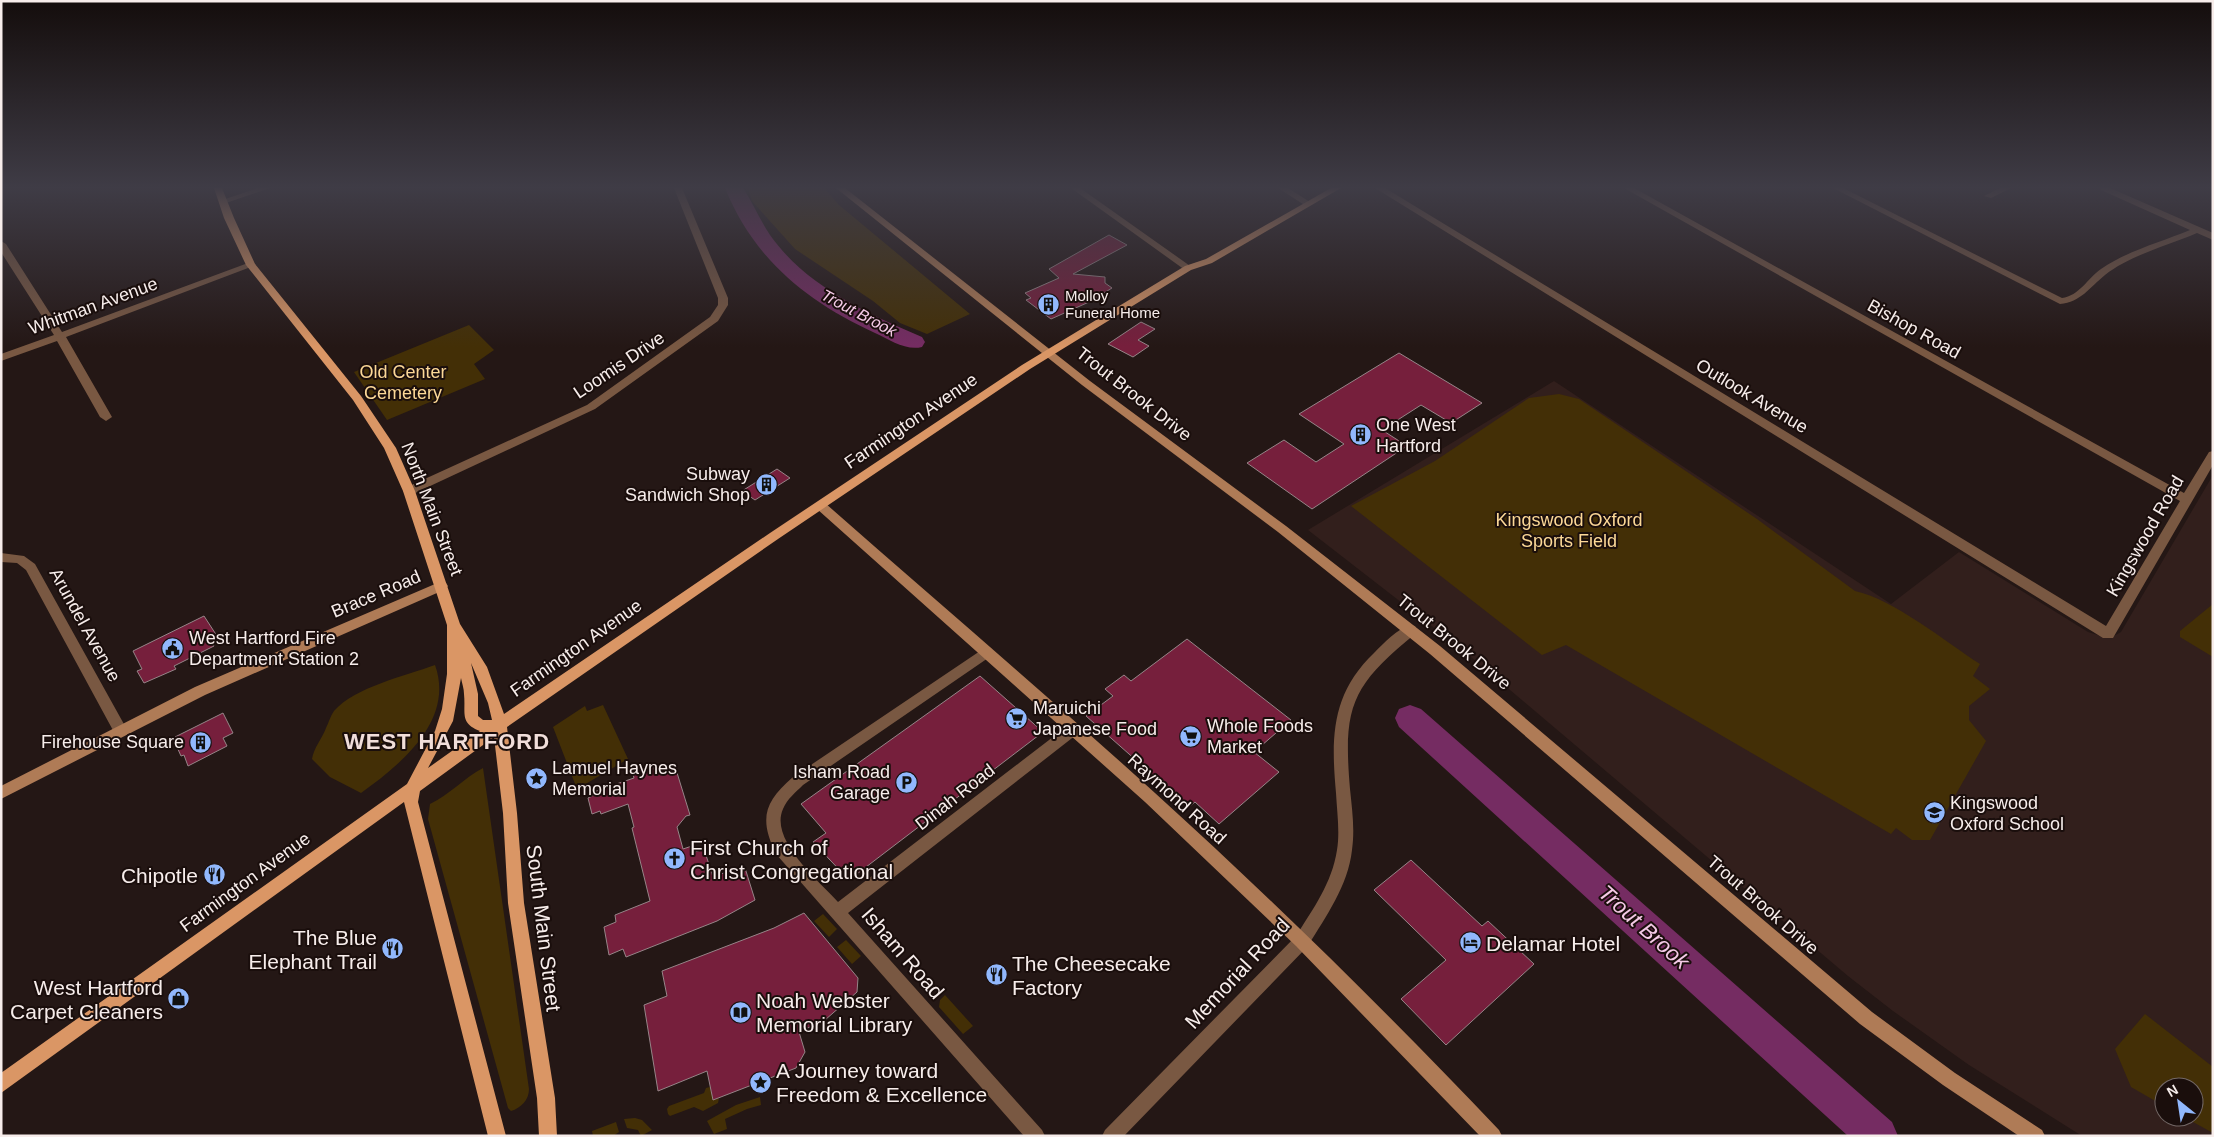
<svg xmlns="http://www.w3.org/2000/svg" width="2214" height="1137" viewBox="0 0 2214 1137" font-family="Helvetica,sans-serif">
<style>
.built{fill:#321f1c;fill-rule:evenodd}
.green{fill:#432f06}
.lines{fill:none;stroke-linecap:round;stroke-linejoin:round}
.river{fill:#752c62;fill-rule:evenodd}
.building{fill:#761f3c;stroke:#968588}
.street{fill:#795842;fill-rule:evenodd}
.secondary{fill:#af7b56;fill-rule:evenodd}
.primary{fill:#da9665;fill-rule:evenodd}
.labels{text-anchor:middle;dominant-baseline:central;stroke-width:4;stroke-linejoin:round;paint-order:stroke}
.far-poi-label{font-size:15px;fill:#f7edeb;stroke:#1a0e0c;text-anchor:start}
.far-water-label{font-size:16px;font-style:italic;fill:#f5cae7;stroke:#1a0e0c}
.street-label{font-size:18px;fill:#f7edeb;stroke:#1a0e0c}
.park-label{font-size:18px;fill:#fcd897;stroke:#1a0e0c}
.poi-label{font-size:18px;fill:#f7edeb;stroke:#1a0e0c;text-anchor:start}
.near-poi-label{font-size:21px;fill:#f7edeb;stroke:#1a0e0c;text-anchor:start}
.near-street-label{font-size:21px;fill:#f7edeb;stroke:#1a0e0c}
.district-label{font-size:22px;font-weight:bold;letter-spacing:1px;fill:#f1deda;stroke:#1a0e0c}
.near-water-label{font-size:22px;font-style:italic;fill:#f5cae7;stroke:#1a0e0c}
</style>
<rect width="100%" height="100%" fill="#241715"/>
<path class="built" d="M1554 381 1891 604 1959 552 2088 632 2101 636 2112 637 2121 632 2213 475V1136H2082L1969 1065 1893 1011 1848 976 1464 651 1308 530ZM2164 1087H2194V1117H2164Z"/>
<path class="green" d="M748 188H824L839 205 970 314 927 334 900 323 873 301 795 249 752 201Z
M469 325 494 350 474 364 485 379 387 420 354 372Z
M1559 394 1579 399 1757 519 1855 591C1893 599 1946 642 1980 664L1973 676 1990 689 1969 706V720L1986 741 1930 840H1912L1896 828 1891 834 1566 645 1542 655 1351 506 1435 461 1529 398Z
M2213 604V657L2180 637V631Z
M435 665C455 721 400 765 361 793L330 777 312 759C314 747 322 739 326 728 329 722 330 717 334 711 355 687 405 676 435 665Z
M603 705 628 759 577 789 553 727 585 706 587 711Z
M483 768 529 1089C529 1100 521 1108 511 1111L508 1108 428 819 430 804C449 795 464 778 483 768Z
M823 914 837 929 829 937 814 921Z
M846 940 861 956 852 964 837 947Z
M945 995 973 1026 963 1034 939 1007 940 1000Z
M2145 1014 2213 1067V1133L2184 1117H2194V1087H2164V1106L2131 1087 2115 1049Z
M710 1087 713 1100 719 1098 718 1103 703 1111 694 1107 670 1116 668 1114 667 1109 669 1106 704 1093 706 1088Z
M760 1097 761 1105 747 1109 725 1119 727 1129 714 1134 707 1121 736 1105Z
M635 1118 642 1120 652 1130 641 1136 638 1130 627 1128 624 1119Z
M616 1122 619 1132 613 1136H593L592 1131Z"/>
<g class="lines">
<path class="river" d="M725 188H743C753 203 760 220 770 235 806 286 866 313 922 337L925 342 922 347C906 351 890 340 875 333 806 301 754 259 725 188Z
M1410 705 1421 709 1892 1122 1898 1136H1848L1399 727 1395 718 1399 709Z"/>
</g>
<path class="building" d="M1109 235 1127 245 1073 274 1105 277V283L1112 288 1089 302 1051 319 1026 300 1031 298 1025 293 1059 278 1049 269Z
M1141 322 1155 329 1138 340 1149 346 1133 357 1108 344Z
M1399 353 1482 403 1451 423 1421 405 1382 430 1407 446 1312 509 1247 463 1284 440 1316 462 1344 444 1299 414Z
M777 469 790 478 755 500 742 491Z
M204 616 217 636 210 640 214 646 174 666 176 669 144 683 137 671 142 669 133 651Z
M1187 639 1291 720 1254 752 1279 772 1219 824 1195 802 1189 807 1086 716 1113 696 1105 689 1124 675 1131 681Z
M980 676 1043 732 849 880 813 842 826 833 801 804Z
M223 713 233 733 223 738 227 746 188 766 184 755 181 756 173 738Z
M674 763 690 815 686 816 677 827 683 849 692 846 695 852 704 849 713 877 729 871 730 874 745 868 755 900 717 921 626 957 623 949 609 955 604 927 616 922 615 915 650 901 632 828 634 827 628 804 601 814 600 811 592 814 588 798 596 794V791L634 778 633 774 653 766 654 770Z
M1411 860 1482 926 1488 921 1534 964 1446 1045 1401 999 1446 960 1374 890Z
M804 913 858 978 857 992 825 1020 799 1032 805 1052 796 1068 713 1100 707 1071 658 1091 644 1005 667 996 662 971 774 928Z"/>
<g class="lines">
<path class="street" d="M258 188H270L226 203 219 201Z
M674 188H682L728 298V305L718 321 595 409 413 494H405L403 491 405 488 587 405 710 317 718 305V298Z
M1071 188H1080L1193 268 1188 271 1185 270Z
M1278 188H1288L1313 204 1306 206Z
M1375 188H1385L2106 626 2180 501 1624 188H1634L2184 493 2209 452 2213 451V465L2113 638H2103Z
M1833 188H1843L2062 298C2079 296 2088 278 2101 269 2127 251 2161 242 2190 230L2101 190 2100 188H2110L2213 233V240L2197 233C2167 246 2130 255 2105 275 2089 288 2081 302 2060 304Z
M2000 188H2011L1991 198 1984 196Z
M1 241 6 244 62 332 248 263H254L256 265 66 337 112 417 106 421 100 417 57 341 1 361V354L54 335 1 252Z
M1 553 24 556 35 564 125 726 127 730 125 734 120 736 115 734 26 570 17 563 1 562Z
M1410 625 1415 626 1417 630 1415 634C1351 686 1343 707 1350 789 1352 809 1355 829 1352 850 1348 886 1326 916 1308 946L1124 1136H1102L1105 1130 1296 936C1313 909 1332 883 1337 850 1340 832 1337 812 1336 793 1331 738 1331 694 1374 653 1384 643 1397 629 1410 625Z
M986 647 991 648 993 652 991 656 803 785C796 792 787 799 783 809 769 840 819 881 838 902L1066 727 1071 725 1076 727 1078 731 1076 735 848 913 1042 1130 1045 1136H1024L776 854C759 819 764 802 793 777Z"/>
<path class="secondary" d="M836 188H845L1090 381 1286 526 1440 646 1872 1012 1955 1073 2042 1130 2045 1136H2019L1943 1085 1860 1024 1430 654 1278 532 1082 385Z
M821 502 825 503C935 600 1047 695 1155 793 1274 901 1389 1014 1499 1130L1502 1136H1480L1296 946 1145 802 817 509 815 506Z
M442 581 446 583 448 586 446 589 205 695 1 799V786L195 687Z"/>
<path class="primary" d="M214 188H222L234 218 255 264 361 396 396 448 415 491 460 624 487 667 504 714 770 533 1022 365 1185 266 1206 259 1331 188H1341L1212 263 1191 270 1030 369 778 539 507 727 517 813 524 903 555 1098 557 1136H539L537 1098 508 903 503 813 494 737 420 791 418 802 506 1136H488L404 802 1 1093V1073L407 784 435 731 442 709 447 674V625L403 491 384 448 353 400 246 265 224 218ZM471 663 488 703 492 720H483L478 716V694ZM461 678C462 683 464 689 464 694 466 713 459 723 480 731L428 768 453 721Z"/>
</g>
<linearGradient id="sky" x2="0" y2="1"><stop stop-color="#140d0c"/><stop offset="0.54" stop-color="#3f3c46"/><stop offset="1" stop-color="#3f3c46" stop-opacity="0"/></linearGradient>
<rect width="2214" height="347" fill="url(#sky)"/>
<defs>
<symbol id="building-disc" viewBox="-11 -11 22 22"><circle r="9.5" fill="#91b8fd" stroke="#1a0e0c"/><path d="M-4-6H4V6H1V3H-1V6H-4ZM-2.5-4.3h1.7v1.8h-1.7ZM.8-4.3h1.7v1.8H.8ZM-2.5-1h1.7V.8h-1.7ZM.8-1h1.7V.8H.8Z" fill="#111"/></symbol>
<symbol id="civic-disc" viewBox="-11 -11 22 22"><circle r="9.5" fill="#91b8fd" stroke="#1a0e0c"/><path d="M-.6-6.5H3V-4.5H.6V-3L4-1V1h2V6H-6V1h2V-1L-.6-3ZM-1.2 2.5V6h2.4V2.5Z" fill="#111"/></symbol>
<symbol id="supermarket-disc" viewBox="-11 -11 22 22"><circle r="9.5" fill="#91b8fd" stroke="#1a0e0c"/><path d="M-6-5.5h2.5l.6 2H6L4.5 2H-2.5L-4.4-4H-6ZM-1.5 3.2a1.3 1.3 0 1 0 .1 0ZM3 3.2a1.3 1.3 0 1 0 .1 0Z" fill="#111"/></symbol>
<symbol id="sight-disc" viewBox="-11 -11 22 22"><circle r="9.5" fill="#91b8fd" stroke="#1a0e0c"/><path d="M0-6L1.8-2.2L6-1.7L2.9 1.2L3.7 5.4L0 3.3L-3.7 5.4L-2.9 1.2L-6-1.7L-1.8-2.2Z" fill="#111"/></symbol>
<symbol id="parking-disc" viewBox="-11 -11 22 22"><circle r="9.5" fill="#91b8fd" stroke="#1a0e0c"/><path d="M-3.5-5.5H1a3.5 3.5 0 0 1 0 7H-1V5.5H-3.5ZM-1-3.4V-.6H.8a1.4 1.4 0 0 0 0-2.8Z" fill="#111"/></symbol>
<symbol id="school-disc" viewBox="-11 -11 22 22"><circle r="9.5" fill="#91b8fd" stroke="#1a0e0c"/><path d="M0-5L7-2L0 1L-7-2ZM-4 1L0 2.5L4 1V4Q0 6-4 4Z" fill="#111"/></symbol>
<symbol id="church-disc" viewBox="-11 -11 22 22"><circle r="9.5" fill="#91b8fd" stroke="#1a0e0c"/><path d="M-1.2-6h2.4v3.5h3.3v2.4h-3.3V6h-2.4V-.1h-3.3v-2.4h3.3Z" fill="#111"/></symbol>
<symbol id="restaurant-disc" viewBox="-11 -11 22 22"><circle r="9.5" fill="#91b8fd" stroke="#1a0e0c"/><path d="M-5-6h1v4h1v-4h1v4h1v-4h1v5L-1.5 .5V6h-2V.5L-5-1ZM5-6V6H3V1.5H1.5Q1.5-4 5-6Z" fill="#111"/></symbol>
<symbol id="hotel-disc" viewBox="-11 -11 22 22"><circle r="9.5" fill="#91b8fd" stroke="#1a0e0c"/><path d="M-6-4.5h1.5V1H6V5H4.5V3h-9V5H-6ZM-4 0a1.8 1.8 0 1 1 3.6 0ZM.5 0V-2.5h3Q6-2.5 6 0Z" fill="#111"/></symbol>
<symbol id="shop-disc" viewBox="-11 -11 22 22"><circle r="9.5" fill="#91b8fd" stroke="#1a0e0c"/><path d="M-5-2.5h2.3a2.7 3.5 0 0 1 5.4 0H5L5.5 6h-11ZM-1.5-2.5h3a1.5 2.3 0 0 0-3 0Z" fill="#111"/></symbol>
<symbol id="library-disc" viewBox="-11 -11 22 22"><circle r="9.5" fill="#91b8fd" stroke="#1a0e0c"/><path d="M-6-4Q-3-5.5-.7-3.5V5Q-3 3-6 4ZM6-4Q3-5.5 .7-3.5V5Q3 3 6 4Z" fill="#111"/></symbol>
</defs>
<g fill-rule="evenodd">
<use href="#building-disc" x="1036" y="292" width="25" height="25"/>
<use href="#building-disc" x="1348" y="422" width="25" height="25"/>
<use href="#building-disc" x="754" y="472" width="25" height="25"/>
<use href="#civic-disc" x="160" y="636" width="25" height="25"/>
<use href="#supermarket-disc" x="1004" y="706" width="25" height="25"/>
<use href="#supermarket-disc" x="1178" y="724" width="25" height="25"/>
<use href="#building-disc" x="188" y="730" width="25" height="25"/>
<use href="#sight-disc" x="524" y="766" width="25" height="25"/>
<use href="#parking-disc" x="894" y="770" width="25" height="25"/>
<use href="#school-disc" x="1922" y="800" width="25" height="25"/>
<use href="#church-disc" x="662" y="846" width="25" height="25"/>
<use href="#restaurant-disc" x="202" y="862" width="25" height="25"/>
<use href="#hotel-disc" x="1458" y="930" width="25" height="25"/>
<use href="#restaurant-disc" x="380" y="936" width="25" height="25"/>
<use href="#restaurant-disc" x="984" y="962" width="25" height="25"/>
<use href="#shop-disc" x="166" y="986" width="25" height="25"/>
<use href="#library-disc" x="728" y="1000" width="25" height="25"/>
<use href="#sight-disc" x="748" y="1070" width="25" height="25"/>
</g>
<g class="labels">
<g class="far-poi-label">
<text x="1065" y="295">Molloy<tspan x="1065" dy="17">Funeral Home</tspan></text>
</g>
<g class="far-water-label">
<text transform="translate(859 313) rotate(28)">Trout Brook</text>
</g>
<g class="street-label">
<text transform="translate(93 306) rotate(-20)">Whitman Avenue</text>
<text transform="translate(1914 329) rotate(29)">Bishop Road</text>
<text transform="translate(619 365) rotate(-34)">Loomis Drive</text>
<text transform="translate(1134 394) rotate(38)">Trout Brook Drive</text>
<text transform="translate(1752 396) rotate(31)">Outlook Avenue</text>
<text transform="translate(911 421) rotate(-34)">Farmington Avenue</text>
<text transform="translate(432 509) rotate(69)">North Main Street</text>
<text transform="translate(2145 536) rotate(-60)">Kingswood Road</text>
<text transform="translate(376 594) rotate(-23)">Brace Road</text>
<text transform="translate(85 625) rotate(61)">Arundel Avenue</text>
<text transform="translate(1454 642) rotate(39)">Trout Brook Drive</text>
<text transform="translate(576 648) rotate(-35)">Farmington Avenue</text>
<text transform="translate(955 797) rotate(-38)">Dinah Road</text>
<text transform="translate(1177 799) rotate(42)">Raymond Road</text>
<text transform="translate(245 882) rotate(-36)">Farmington Avenue</text>
<text transform="translate(1763 905) rotate(41)">Trout Brook Drive</text>
</g>
<g class="park-label">
<text x="403" y="372">Old Center<tspan x="403" dy="21">Cemetery</tspan></text>
<text x="1569" y="520">Kingswood Oxford<tspan x="1569" dy="21">Sports Field</tspan></text>
</g>
<g class="poi-label">
<text x="1376" y="425">One West<tspan x="1376" dy="21">Hartford</tspan></text>
<text x="750" y="474" text-anchor="end">Subway<tspan x="750" dy="21">Sandwich Shop</tspan></text>
<text x="189" y="638">West Hartford Fire<tspan x="189" dy="21">Department Station 2</tspan></text>
<text x="1033" y="708">Maruichi<tspan x="1033" dy="21">Japanese Food</tspan></text>
<text x="1207" y="726">Whole Foods<tspan x="1207" dy="21">Market</tspan></text>
<text x="184" y="742" text-anchor="end">Firehouse Square</text>
<text x="552" y="768">Lamuel Haynes<tspan x="552" dy="21">Memorial</tspan></text>
<text x="890" y="772" text-anchor="end">Isham Road<tspan x="890" dy="21">Garage</tspan></text>
<text x="1950" y="803">Kingswood<tspan x="1950" dy="21">Oxford School</tspan></text>
</g>
<g class="near-poi-label">
<text x="690" y="847">First Church of<tspan x="690" dy="24">Christ Congregational</tspan></text>
<text x="198" y="875" text-anchor="end">Chipotle</text>
<text x="377" y="937" text-anchor="end">The Blue<tspan x="377" dy="24">Elephant Trail</tspan></text>
<text x="1486" y="943">Delamar Hotel</text>
<text x="1012" y="963">The Cheesecake<tspan x="1012" dy="24">Factory</tspan></text>
<text x="163" y="987" text-anchor="end">West Hartford<tspan x="163" dy="24">Carpet Cleaners</tspan></text>
<text x="756" y="1000">Noah Webster<tspan x="756" dy="24">Memorial Library</tspan></text>
<text x="776" y="1070">A Journey toward<tspan x="776" dy="24">Freedom &amp; Excellence</tspan></text>
</g>
<g class="near-street-label">
<text transform="translate(544 928) rotate(83)">South Main Street</text>
<text transform="translate(903 953) rotate(49)">Isham Road</text>
<text transform="translate(1237 973) rotate(-47)">Memorial Road</text>
</g>
<g class="district-label">
<text x="447" y="741">WEST HARTFORD</text>
</g>
<g class="near-water-label">
<text transform="translate(1644 927) rotate(42)">Trout Brook</text>
</g>
</g>
<rect width="2214" height="1137" fill="none" stroke="#f7edeb" stroke-width="5"/>
<g transform="translate(2179 1102) rotate(330)"><circle r="24" fill="#1a0e0c" stroke="#726765"/>
<path d="M0-4L9 19L0 12L-9 19Z" fill="#91b8fd"/>
<text y="-8" font-size="14" font-weight="bold" text-anchor="middle" fill="#f7edeb">N</text>
</g>
</svg>
